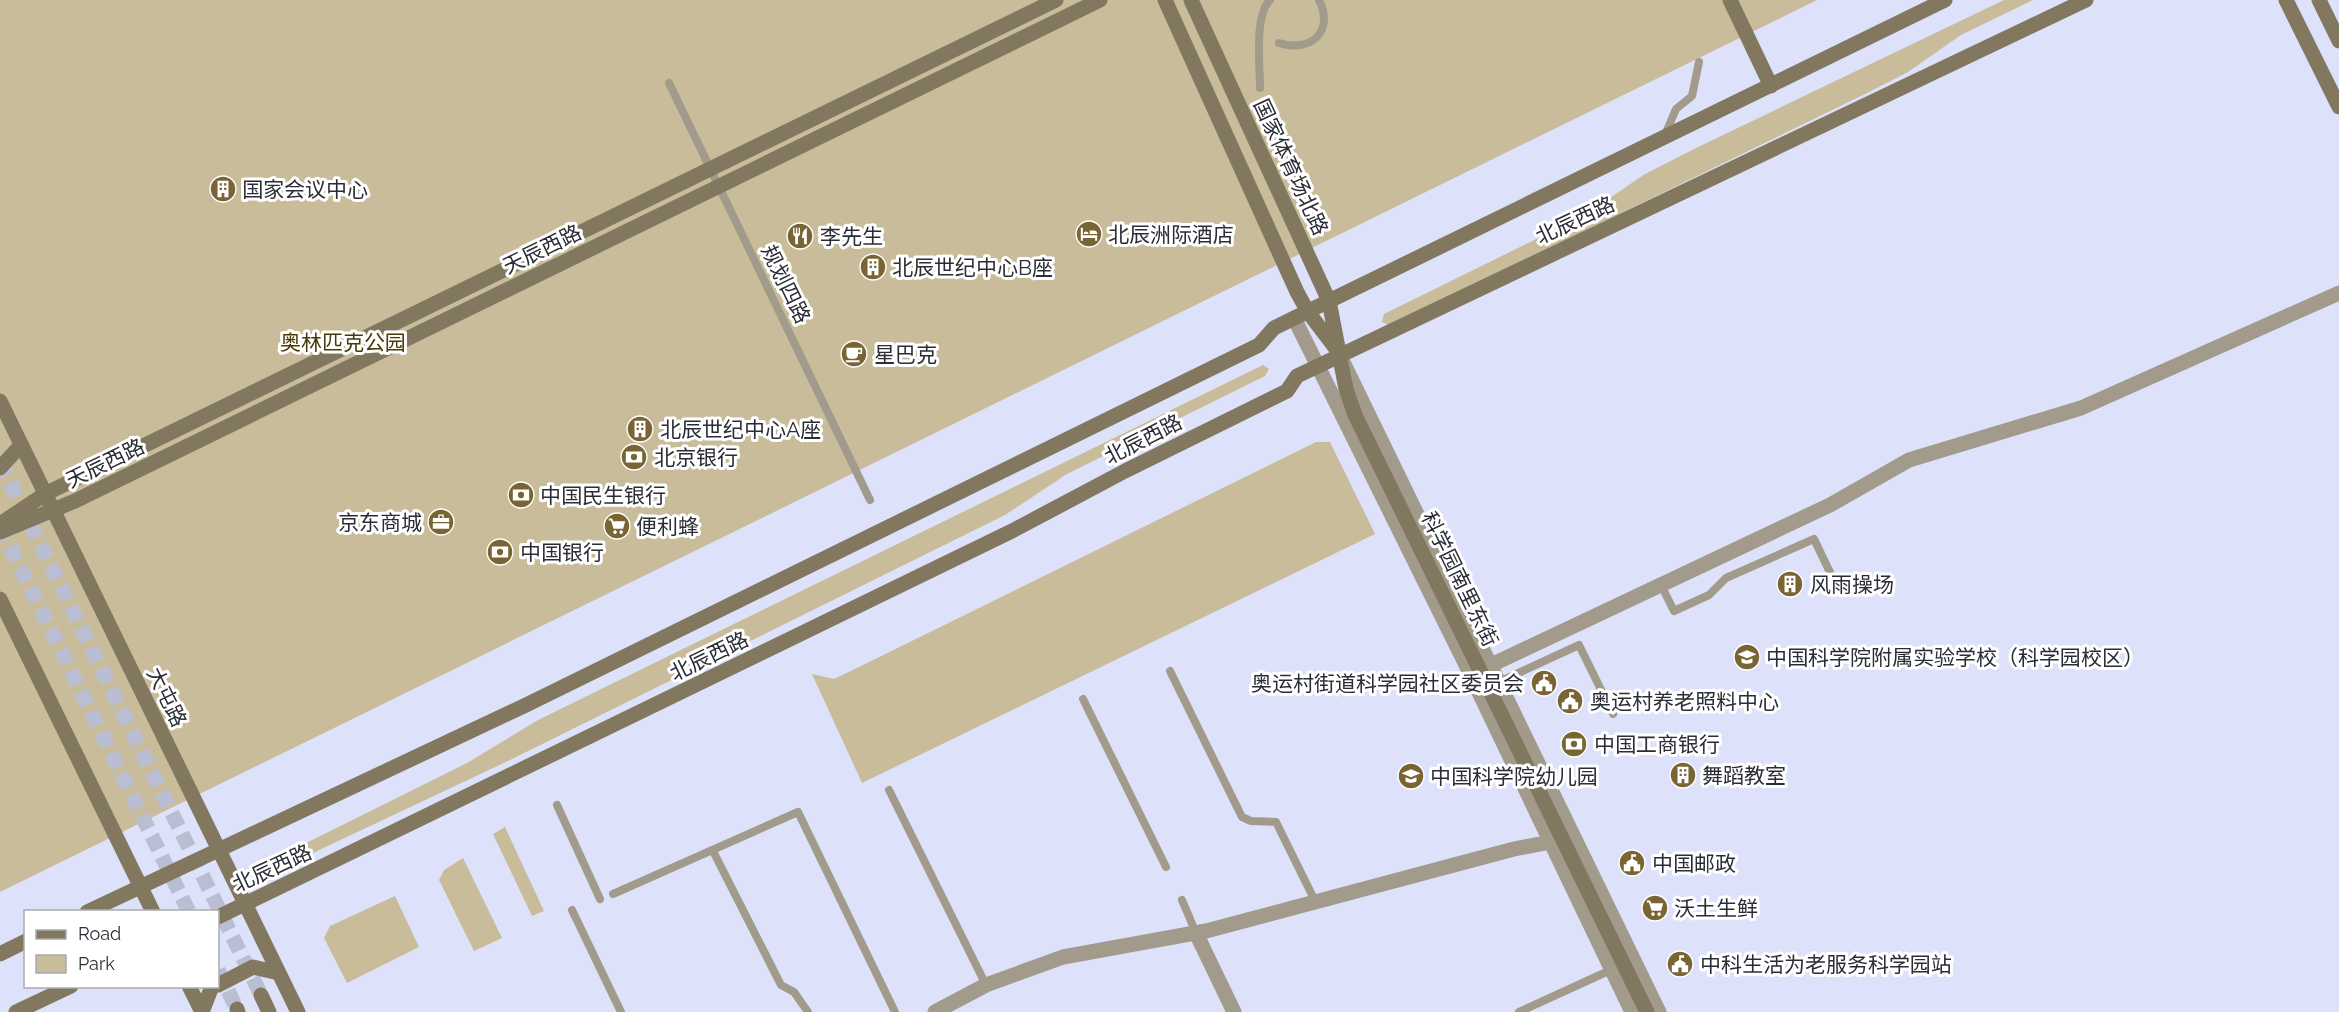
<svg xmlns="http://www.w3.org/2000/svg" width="2339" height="1012" viewBox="0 0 2339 1012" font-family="Raleway,'Noto Sans SC',sans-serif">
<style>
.green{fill:#c9bc9b}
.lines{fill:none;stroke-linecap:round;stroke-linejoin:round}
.secondary-tunnel{stroke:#b9bed3;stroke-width:15;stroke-dasharray:15 8;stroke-linecap:butt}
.lane{stroke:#a29b8b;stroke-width:8}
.street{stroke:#a29b8b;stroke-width:15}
.secondary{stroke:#827860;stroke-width:15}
.labels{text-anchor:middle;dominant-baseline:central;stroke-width:6;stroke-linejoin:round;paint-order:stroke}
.street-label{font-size:21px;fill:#2b2d36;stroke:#fff}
.poi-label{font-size:21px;fill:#2b2d36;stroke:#fff;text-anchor:start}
.park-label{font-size:21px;fill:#493906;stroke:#fff}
</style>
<rect width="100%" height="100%" fill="#dde2fa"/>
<path class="green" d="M0 0H1817L0 892Z
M2004 0H2033L1961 35 1908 72 1867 93 1390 326 1382 322 1384 314 1585 215 1645 174 1696 148Z
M1263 365 1269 369 1265 376 1067 474 1005 515 510 760 279 869 273 870 269 865 274 859 467 763 538 720Z
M1316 442H1330L1375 534 862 783 812 674 834 679 859 667Z
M505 827 544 911 532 916 493 834Z
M463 858 502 938 474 951 439 880 444 870Z
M395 896 419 947 347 983 324 938 330 926Z"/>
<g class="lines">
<path class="secondary-tunnel" d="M0 462 261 995
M0 526 189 912
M218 970 237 1009"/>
<path class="lane" d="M1279 43C1310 53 1335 32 1319 0
M669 83 870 500
M1260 88C1260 66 1254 15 1270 0
M1665 135 1676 109 1692 96 1699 62
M1661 585 1674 611 1709 595 1726 578 1814 539 1838 589
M1170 671 1242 817 1251 821 1276 822 1315 901
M1499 682 1579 645 1613 714
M1083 699 1166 867
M889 790 986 985
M557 805 600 899
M713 851 781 985 794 992 808 1012
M613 894 798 812 895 1012
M1182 900 1196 933
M572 910 621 1012
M1519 1012 1613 969"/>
<path class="street" d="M1294 318 1465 663 1632 1012
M1343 362 1659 1012
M1470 675 1830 505 1909 460 2081 408 2339 293
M1196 933 1234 1012
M935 1012 986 985 1063 957 1206 931 1514 849 1561 840"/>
<path class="secondary" d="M1165 0 1297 292 1308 312 1337 350
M1191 0 1329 301 1346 389 1355 415 1647 1012
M1730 0 1771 86
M2286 0 2339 107
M2319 0 2339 41
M0 401 298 1012
M0 468 21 445
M0 524 45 494 1056 0
M0 532 75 501 1100 0
M0 599 153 912
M87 912 526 705 1259 345 1274 328 1329 301 1945 0
M218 917 1012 531 1125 471 1287 391 1297 376 2086 0
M0 954 26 941
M218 985 253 967 279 973
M189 986 202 1012
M261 995 269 1012
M237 1009 238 1012
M16 1012 71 986
M202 1012 211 989 214 986"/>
</g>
<defs>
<symbol id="building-disc" viewBox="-11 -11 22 22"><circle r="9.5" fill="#786533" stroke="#fff"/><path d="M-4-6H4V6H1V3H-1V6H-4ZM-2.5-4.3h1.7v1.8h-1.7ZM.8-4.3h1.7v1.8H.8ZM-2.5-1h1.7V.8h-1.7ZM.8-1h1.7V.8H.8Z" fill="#fff"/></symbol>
<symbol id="hotel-disc" viewBox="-11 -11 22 22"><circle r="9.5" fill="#786533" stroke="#fff"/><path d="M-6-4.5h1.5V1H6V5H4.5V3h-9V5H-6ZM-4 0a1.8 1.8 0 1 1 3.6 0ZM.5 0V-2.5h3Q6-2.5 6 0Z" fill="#fff"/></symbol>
<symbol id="restaurant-disc" viewBox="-11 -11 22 22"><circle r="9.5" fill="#786533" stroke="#fff"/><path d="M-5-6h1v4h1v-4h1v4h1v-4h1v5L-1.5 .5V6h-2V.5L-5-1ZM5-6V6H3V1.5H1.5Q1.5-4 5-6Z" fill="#fff"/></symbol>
<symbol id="cafe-disc" viewBox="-11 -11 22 22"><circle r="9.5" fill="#786533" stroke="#fff"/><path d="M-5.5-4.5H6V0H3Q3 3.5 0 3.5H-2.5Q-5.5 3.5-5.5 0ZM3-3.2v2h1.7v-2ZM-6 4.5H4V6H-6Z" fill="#fff"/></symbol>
<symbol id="bank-disc" viewBox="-11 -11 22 22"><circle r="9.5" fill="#786533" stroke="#fff"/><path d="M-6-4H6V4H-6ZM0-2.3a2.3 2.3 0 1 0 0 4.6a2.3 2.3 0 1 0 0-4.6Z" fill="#fff"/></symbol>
<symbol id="office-disc" viewBox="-11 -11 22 22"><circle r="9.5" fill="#786533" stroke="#fff"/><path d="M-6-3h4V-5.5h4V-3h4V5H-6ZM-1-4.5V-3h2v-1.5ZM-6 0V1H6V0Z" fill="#fff"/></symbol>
<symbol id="supermarket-disc" viewBox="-11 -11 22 22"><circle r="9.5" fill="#786533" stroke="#fff"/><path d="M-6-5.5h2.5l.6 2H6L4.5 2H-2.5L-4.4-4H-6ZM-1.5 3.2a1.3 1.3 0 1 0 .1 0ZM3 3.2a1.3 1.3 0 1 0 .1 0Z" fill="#fff"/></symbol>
<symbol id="school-disc" viewBox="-11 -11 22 22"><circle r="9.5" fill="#786533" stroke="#fff"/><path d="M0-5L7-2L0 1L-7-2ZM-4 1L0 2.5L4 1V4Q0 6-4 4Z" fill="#fff"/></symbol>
<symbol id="civic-disc" viewBox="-11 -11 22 22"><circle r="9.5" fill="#786533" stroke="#fff"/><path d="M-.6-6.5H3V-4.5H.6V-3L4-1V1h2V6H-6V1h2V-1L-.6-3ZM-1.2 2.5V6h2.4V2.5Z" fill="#fff"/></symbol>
</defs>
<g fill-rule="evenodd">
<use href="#building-disc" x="208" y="174" width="30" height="30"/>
<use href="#hotel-disc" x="1074" y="219" width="30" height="30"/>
<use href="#restaurant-disc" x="785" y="221" width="30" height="30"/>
<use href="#building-disc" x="858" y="252" width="30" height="30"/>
<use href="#cafe-disc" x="839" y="339" width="30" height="30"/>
<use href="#building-disc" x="625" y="414" width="30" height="30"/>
<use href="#bank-disc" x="619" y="442" width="30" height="30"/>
<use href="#bank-disc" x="506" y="480" width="30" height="30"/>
<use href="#office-disc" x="426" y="507" width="30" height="30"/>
<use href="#supermarket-disc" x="602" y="511" width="30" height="30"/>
<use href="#bank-disc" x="485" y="537" width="30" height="30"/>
<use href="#building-disc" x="1775" y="569" width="30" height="30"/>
<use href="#school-disc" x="1732" y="642" width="30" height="30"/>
<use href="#civic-disc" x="1529" y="668" width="30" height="30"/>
<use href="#civic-disc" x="1555" y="686" width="30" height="30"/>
<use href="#bank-disc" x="1559" y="729" width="30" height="30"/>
<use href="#building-disc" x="1668" y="760" width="30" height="30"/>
<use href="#school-disc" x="1396" y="761" width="30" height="30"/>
<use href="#civic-disc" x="1617" y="848" width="30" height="30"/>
<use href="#supermarket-disc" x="1640" y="893" width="30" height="30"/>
<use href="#civic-disc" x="1665" y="949" width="30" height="30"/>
</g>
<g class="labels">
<g class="street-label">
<text transform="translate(1291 167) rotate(65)">国家体育场北路</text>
<text transform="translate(1575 220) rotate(-25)">北辰西路</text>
<text transform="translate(542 249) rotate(-26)">天辰西路</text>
<text transform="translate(786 284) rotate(64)">规划四路</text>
<text transform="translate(1143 439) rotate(-27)">北辰西路</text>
<text transform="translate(105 463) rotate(-26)">天辰西路</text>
<text transform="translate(1460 579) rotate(64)">科学园南里东街</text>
<text transform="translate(709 656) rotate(-26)">北辰西路</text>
<text transform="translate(167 697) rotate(64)">大屯路</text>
<text transform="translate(272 868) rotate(-25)">北辰西路</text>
</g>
<g class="poi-label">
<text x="242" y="189">国家会议中心</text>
<text x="1108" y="234">北辰洲际酒店</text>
<text x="820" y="236">李先生</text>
<text x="892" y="267">北辰世纪中心B座</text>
<text x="874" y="354">星巴克</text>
<text x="660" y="429">北辰世纪中心A座</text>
<text x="654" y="457">北京银行</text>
<text x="540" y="495">中国民生银行</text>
<text x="422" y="522" text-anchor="end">京东商城</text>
<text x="636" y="526">便利蜂</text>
<text x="520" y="552">中国银行</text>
<text x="1810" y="584">风雨操场</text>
<text x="1766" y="657">中国科学院附属实验学校（科学园校区）</text>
<text x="1524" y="683" text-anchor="end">奥运村街道科学园社区委员会</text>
<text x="1590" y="701">奥运村养老照料中心</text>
<text x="1594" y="744">中国工商银行</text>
<text x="1702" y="775">舞蹈教室</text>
<text x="1430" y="776">中国科学院幼儿园</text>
<text x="1652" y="863">中国邮政</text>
<text x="1674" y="908">沃土生鲜</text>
<text x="1700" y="964">中科生活为老服务科学园站</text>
</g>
<g class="park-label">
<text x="343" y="342">奥林匹克公园</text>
</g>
</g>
<rect x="24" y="910" width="195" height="78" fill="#ffffff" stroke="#aaabaf" stroke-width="1.5"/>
<rect x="36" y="930" width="30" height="9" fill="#827860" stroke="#aaabaf" stroke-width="1.5"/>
<text x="78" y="940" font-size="18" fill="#2b2d36">Road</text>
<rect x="36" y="955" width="30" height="18" fill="#c9bc9b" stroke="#aaabaf" stroke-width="1.5"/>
<text x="78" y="970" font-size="18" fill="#2b2d36">Park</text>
</svg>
